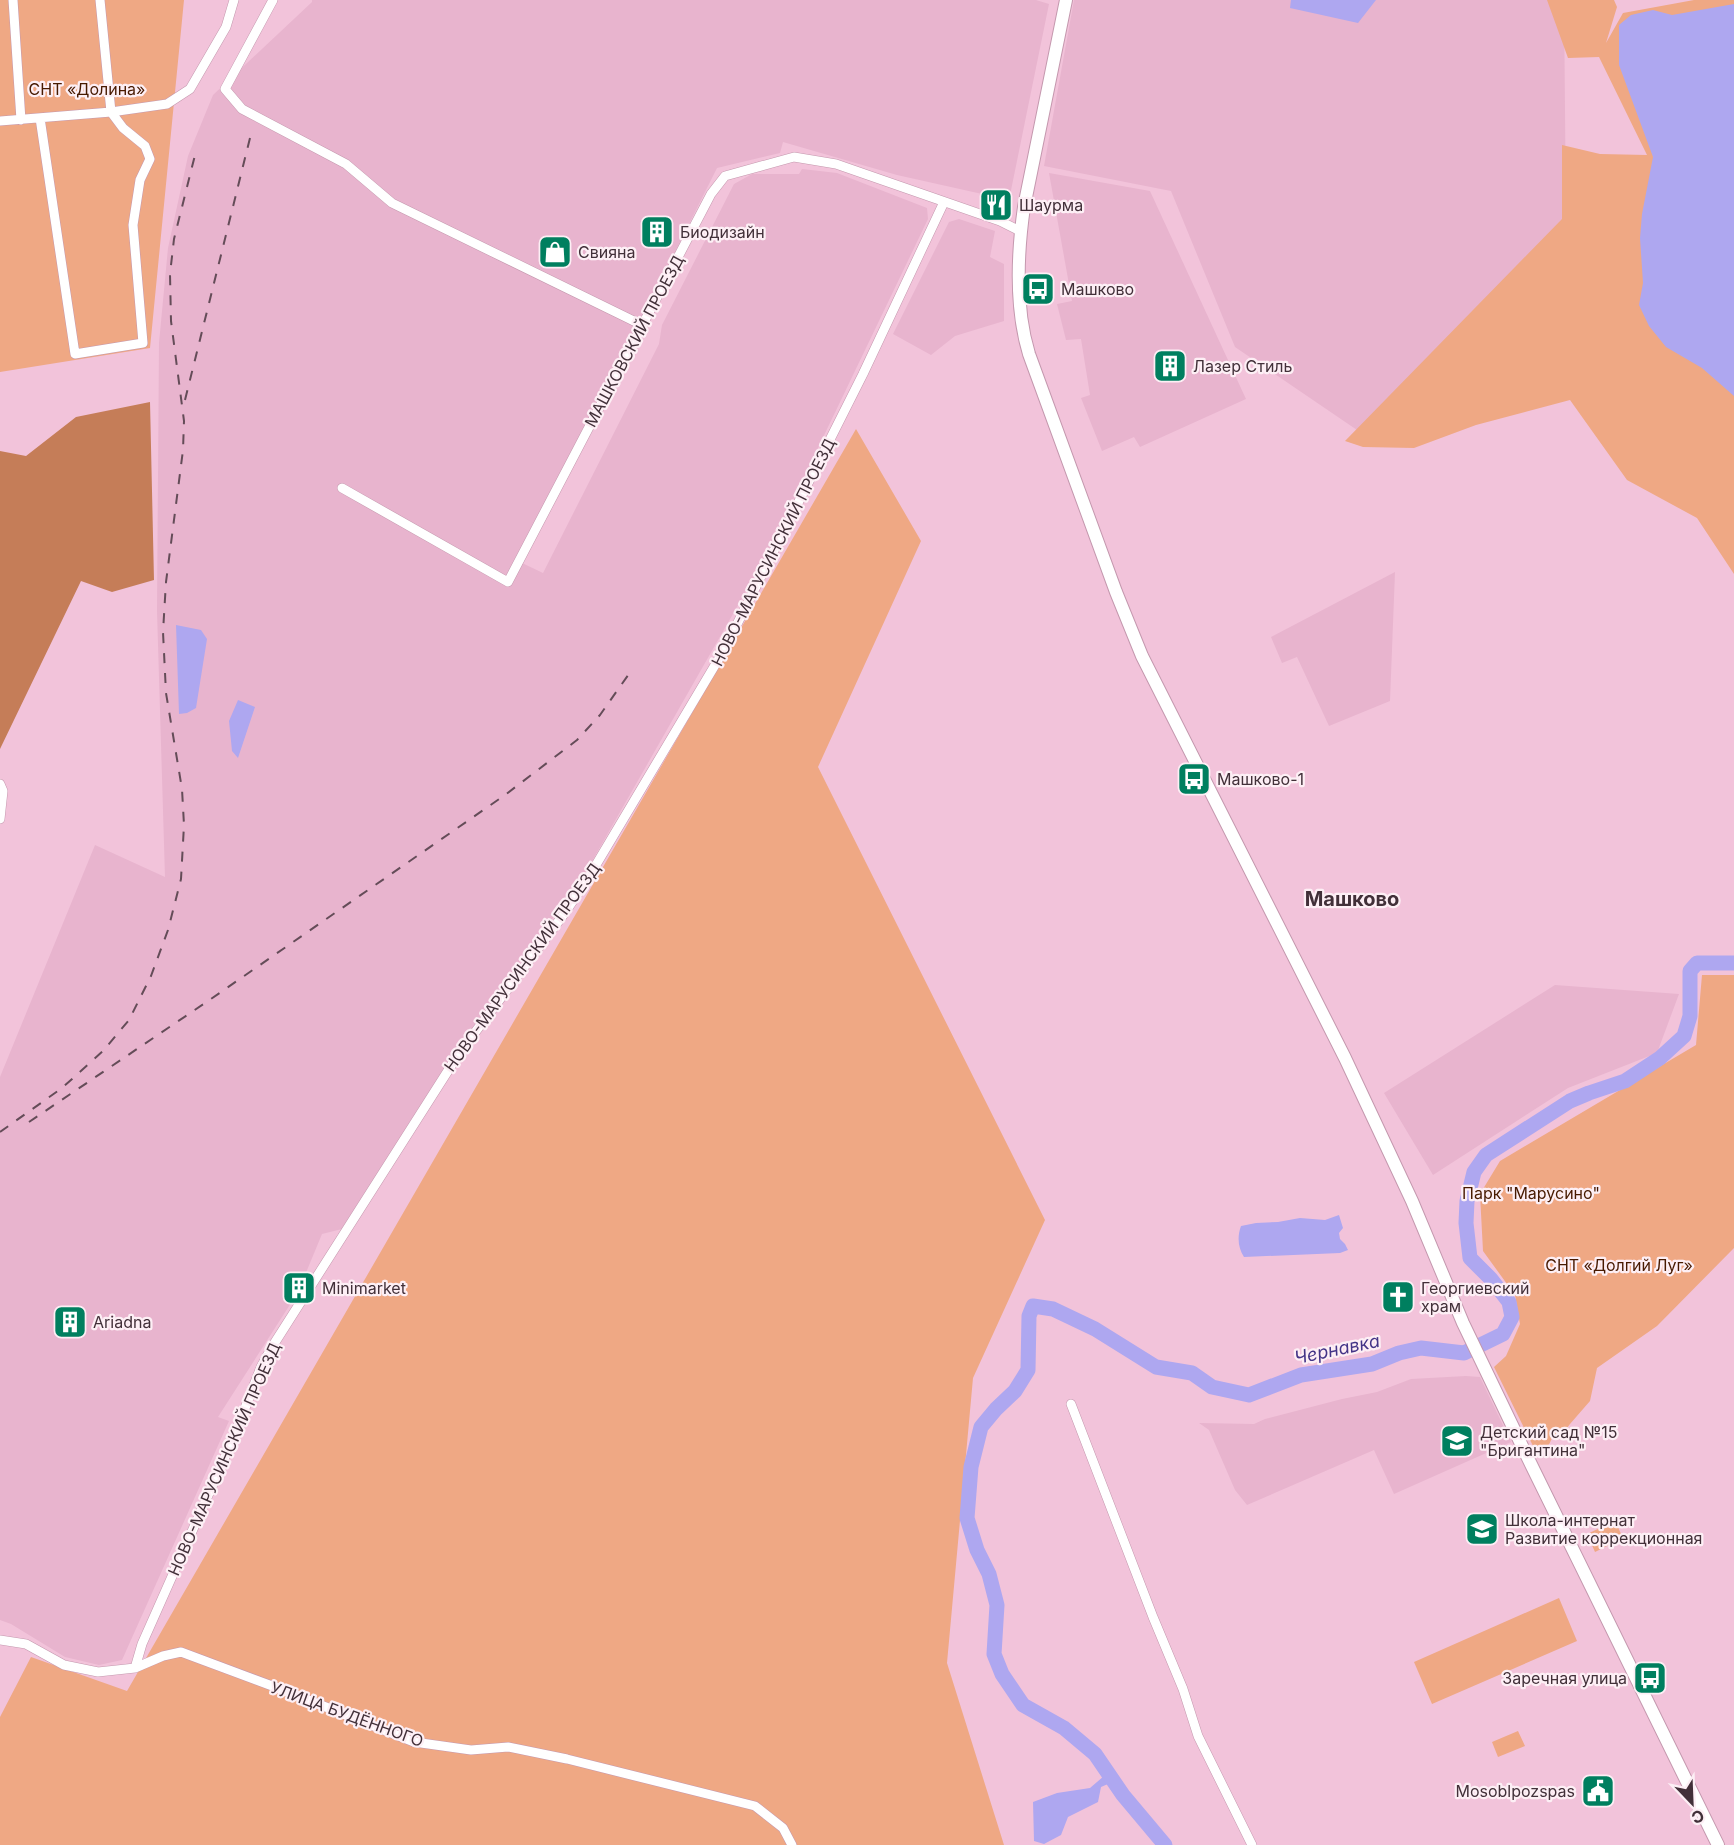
<svg xmlns="http://www.w3.org/2000/svg" width="1734" height="1845" viewBox="0 0 1734 1845" font-family="Inter,sans-serif">
<style>
.built{fill:#e8b4ce}
.green{fill:#efa884}
.forest{fill:#c57d58}
.water{fill:#aea7f0}
.lines{fill:none;stroke-linecap:round;stroke-linejoin:round}
.river{stroke:#aea7f0;stroke-width:15}
.street-casing{stroke:#c498ae;stroke-width:10}
.secondary-casing{stroke:#c498ae;stroke-width:14}
.street{stroke:#fff;stroke-width:9}
.secondary{stroke:#fff;stroke-width:12}
.rail{stroke:#644c58;stroke-width:2;stroke-dasharray:10 10;stroke-linecap:butt}
.labels{text-anchor:middle;dominant-baseline:central;stroke-width:4.5;stroke-linejoin:round;paint-order:stroke}
.park-label{font-size:16px;fill:#481a00;stroke:#fdeff5}
.poi-label{font-size:16px;fill:#423039;stroke:#fdeff5;text-anchor:start}
.street-label{font-size:16px;fill:#423039;stroke:#fdeff5}
.water-label{font-size:18px;font-style:italic;fill:#443487;stroke:#fdeff5}
.quarter-label{font-size:20px;font-weight:bold;fill:#423039;stroke:#fdeff5}
</style>
<rect width="100%" height="100%" fill="#f2c3da"/>
<path class="built" d="M312 0H1036L1049 4 1009 200 897 175 783 142 780 153 717 168 520 562 543 573 659 344 662 325 734 184 752 174H799L802 169 837 173 927 208 928 219 766 556 583 877 454 1053 342 1229 322 1234 298 1292 218 1417 229 1421 122 1660 99 1665 65 1657 11 1624 0 1620V1077L95 845 165 877 157 611 159 343 168 248 188 156 213 95 312 2Z
M1074 0H1564L1566 220 1357 430 1235 347 1171 191 1044 166Z
M1049 173 1150 191 1246 399 1140 447 1134 437 1102 451 1081 398 1090 395 1081 339 1066 340 1057 304 1072 301Z
M959 219 995 231 990 257 1004 264V321L955 336 931 355 893 334 949 222Z
M1395 572 1390 701 1329 726 1297 657 1282 663 1271 637Z
M1555 985 1679 994 1657 1053 1568 1088 1433 1175 1384 1093Z
M1466 1376 1480 1377 1511 1442 1394 1494 1374 1450 1247 1505 1235 1490 1209 1430 1199 1423 1254 1424 1265 1419 1342 1399 1377 1392 1411 1379Z"/>
<path class="green" d="M0 0H184L150 348 0 372Z
M1547 0H1614L1617 7 1606 43 1623 13 1694 0H1734V574L1697 518 1627 480 1570 400 1476 425 1414 448 1363 447 1345 441 1562 219V145L1600 154 1647 155 1599 57 1568 58Z
M856 429 921 541 818 767 1045 1220 973 1378 947 1663 1004 1845H0V1717L31 1657 127 1691Z
M1702 975H1734V1248L1657 1326 1597 1368 1590 1401 1570 1424 1559 1439 1552 1437C1550 1446 1545 1449 1536 1452L1494 1367 1506 1356 1520 1324 1515 1295 1483 1251 1480 1194 1500 1161 1696 1045Z
M1615 1521 1623 1538 1595 1552 1587 1534Z
M1559 1598 1577 1641 1432 1704 1414 1662Z
M1518 1731 1525 1746 1498 1757 1492 1742Z"/>
<path class="forest" d="M150 402 154 580 112 592 81 581 0 749V451L26 456 76 417Z"/>
<path class="water" d="M1291 0H1376L1358 23 1290 8Z
M1734 4V396L1702 368 1666 347 1649 326 1639 305 1643 283 1640 238 1642 214 1653 157 1619 65V25L1631 15 1653 10 1672 15Z
M176 625 201 630 207 639 196 708 187 713 179 714Z
M238 700 255 707 238 758 232 751 229 721Z
M1339 1215 1343 1228 1339 1233 1340 1239 1345 1244 1348 1250 1340 1253 1244 1257C1238 1248 1237 1237 1241 1226L1256 1223 1278 1222 1300 1218 1325 1220Z
M1104 1776 1108 1784 1101 1787 1098 1802 1068 1817 1061 1835 1044 1844 1034 1841 1033 1802 1057 1793 1090 1788Z"/>
<g class="lines">
<path class="river" d="M1165 1845 1123 1795 1095 1754 1064 1728 1023 1705 1002 1674 994 1654 997 1605 989 1574 977 1550 967 1518 971 1467 981 1427 996 1409 1015 1391 1028 1370 1029 1316 1033 1306 1053 1309 1095 1329 1156 1367 1192 1373 1212 1387 1249 1395 1301 1375 1372 1364 1399 1353 1421 1348 1464 1353 1503 1334 1512 1317 1509 1302 1491 1279 1470 1258 1466 1223 1467 1201 1474 1172 1486 1155 1570 1101 1589 1093 1625 1081 1660 1058 1684 1036 1690 1016V971L1697 963H1734"/>
<defs>
<path id="street" d="M13 0 21 120
M273 0 225 89 242 109 346 164 392 203 642 325
M40 118 75 354 143 343 133 225 140 180 150 159 145 146 123 128 111 112 167 104 190 89 226 27 234 0
M0 121 111 112 100 0
M342 488 508 582 711 194 725 176 794 157 836 164 1000 221 1020 231
M0 784 3 791 0 819
M1071 1404 1153 1617 1183 1689 1198 1736 1252 1845
M0 1640 26 1644 64 1665 98 1672 135 1668 163 1656 181 1652 283 1690 414 1742 471 1750 508 1747 567 1759 755 1806 783 1828 792 1845
M135 1668 142 1644 233 1439 261 1367 272 1347 458 1055 564 914 587 880 724 650 863 374 944 202"/>
<path id="secondary" d="M1066 0 1024 207C1017 256 1015 308 1029 354L1116 592 1142 656 1345 1058 1412 1201 1463 1323 1523 1448 1718 1845"/>
</defs>
<use href="#street" class="street-casing"/>
<use href="#secondary" class="secondary-casing"/>
<use href="#street" class="street"/>
<use href="#secondary" class="secondary"/>
<path class="rail" d="M185 400 250 138
M29 1122 208 1001 505 795 577 740 600 715 631 671
M0 1132 62 1088 103 1051 129 1020 151 976 168 930 181 879 184 825 182 789 166 693 163 632 166 582 183 450 184 421 171 321 170 274 174 239 195 155"/>
</g>
<defs>
<symbol id="restaurant-square" viewBox="-11 -11 22 22"><rect x="-9" y="-9" width="18" height="18" rx="4" fill="#007f5f" stroke="#fdeff5"/><path d="M-5-6h1v4h1v-4h1v4h1v-4h1v5L-1.5 .5V6h-2V.5L-5-1ZM5-6V6H3V1.5H1.5Q1.5-4 5-6Z" fill="#fff"/></symbol>
<symbol id="building-square" viewBox="-11 -11 22 22"><rect x="-9" y="-9" width="18" height="18" rx="4" fill="#007f5f" stroke="#fdeff5"/><path d="M-4-6H4V6H1V3H-1V6H-4ZM-2.5-4.3h1.7v1.8h-1.7ZM.8-4.3h1.7v1.8H.8ZM-2.5-1h1.7V.8h-1.7ZM.8-1h1.7V.8H.8Z" fill="#fff"/></symbol>
<symbol id="shop-square" viewBox="-11 -11 22 22"><rect x="-9" y="-9" width="18" height="18" rx="4" fill="#007f5f" stroke="#fdeff5"/><path d="M-5-2.5h2.3a2.7 3.5 0 0 1 5.4 0H5L5.5 6h-11ZM-1.5-2.5h3a1.5 2.3 0 0 0-3 0Z" fill="#fff"/></symbol>
<symbol id="bus-square" viewBox="-11 -11 22 22"><rect x="-9" y="-9" width="18" height="18" rx="4" fill="#007f5f" stroke="#fdeff5"/><path d="M-5-6H5V4H4V6H2V4H-2V6H-4V4H-5ZM-3.5-4V0h7V-4ZM-3.5 1.2v1.5H-2V1.2ZM2 1.2v1.5H3.5V1.2Z" fill="#fff"/></symbol>
<symbol id="church-square" viewBox="-11 -11 22 22"><rect x="-9" y="-9" width="18" height="18" rx="4" fill="#007f5f" stroke="#fdeff5"/><path d="M-1.2-6h2.4v3.5h3.3v2.4h-3.3V6h-2.4V-.1h-3.3v-2.4h3.3Z" fill="#fff"/></symbol>
<symbol id="school-square" viewBox="-11 -11 22 22"><rect x="-9" y="-9" width="18" height="18" rx="4" fill="#007f5f" stroke="#fdeff5"/><path d="M0-5L7-2L0 1L-7-2ZM-4 1L0 2.5L4 1V4Q0 6-4 4Z" fill="#fff"/></symbol>
<symbol id="civic-square" viewBox="-11 -11 22 22"><rect x="-9" y="-9" width="18" height="18" rx="4" fill="#007f5f" stroke="#fdeff5"/><path d="M-.6-6.5H3V-4.5H.6V-3L4-1V1h2V6H-6V1h2V-1L-.6-3ZM-1.2 2.5V6h2.4V2.5Z" fill="#fff"/></symbol>
</defs>
<g fill-rule="evenodd">
<use href="#restaurant-square" x="977" y="186" width="38" height="38"/>
<use href="#building-square" x="638" y="213" width="38" height="38"/>
<use href="#shop-square" x="536" y="233" width="38" height="38"/>
<use href="#bus-square" x="1019" y="270" width="38" height="38"/>
<use href="#building-square" x="1151" y="347" width="38" height="38"/>
<use href="#bus-square" x="1175" y="760" width="38" height="38"/>
<use href="#building-square" x="280" y="1269" width="38" height="38"/>
<use href="#church-square" x="1379" y="1278" width="38" height="38"/>
<use href="#building-square" x="51" y="1303" width="38" height="38"/>
<use href="#school-square" x="1438" y="1422" width="38" height="38"/>
<use href="#school-square" x="1463" y="1510" width="38" height="38"/>
<use href="#bus-square" x="1631" y="1659" width="38" height="38"/>
<use href="#civic-square" x="1579" y="1772" width="38" height="38"/>
</g>
<g class="labels">
<g class="park-label">
<text x="87" y="89">СНТ «Долина»</text>
<text x="1531" y="1193">Парк "Марусино"</text>
<text x="1619" y="1265">СНТ «Долгий Луг»</text>
</g>
<g class="poi-label">
<text x="1019" y="205">Шаурма</text>
<text x="680" y="232">Биодизайн</text>
<text x="578" y="252">Свияна</text>
<text x="1061" y="289">Машково</text>
<text x="1193" y="366">Лазер Стиль</text>
<text x="1217" y="779">Машково-1</text>
<text x="322" y="1288">Minimarket</text>
<text x="1421" y="1288">Георгиевский<tspan x="1421" dy="18">храм</tspan></text>
<text x="93" y="1322">Ariadna</text>
<text x="1480" y="1432">Детский сад №15<tspan x="1480" dy="18">"Бригантина"</tspan></text>
<text x="1505" y="1520">Школа-интернат<tspan x="1505" dy="18">Развитие коррекционная</tspan></text>
<text x="1627" y="1678" text-anchor="end">Заречная улица</text>
<text x="1575" y="1791" text-anchor="end">Mosoblpozspas</text>
</g>
<g class="street-label">
<text transform="translate(634 341) rotate(-62)">МАШКОВСКИЙ ПРОЕЗД</text>
<text transform="translate(773 552) rotate(-63)">НОВО-МАРУСИНСКИЙ ПРОЕЗД</text>
<text transform="translate(522 967) rotate(-54)">НОВО-МАРУСИНСКИЙ ПРОЕЗД</text>
<text transform="translate(224 1459) rotate(-66)">НОВО-МАРУСИНСКИЙ ПРОЕЗД</text>
<text transform="translate(347 1714) rotate(20)">УЛИЦА БУДЁННОГО</text>
</g>
<g class="water-label">
<text transform="translate(1337 1349) rotate(-12)">Чернавка</text>
</g>
<g class="quarter-label">
<text x="1352" y="899">Машково</text>
</g>
</g>
<g transform="translate(1692 1803) rotate(157)" stroke="#fdeff5" stroke-width="4.5" paint-order="stroke">
<path d="M0-4.5L10 22L0 15L-10 22Z" fill="#423039"/>
<text y="-9" font-size="16" font-weight="bold" text-anchor="middle" fill="#423039">С</text>
</g>
</svg>
